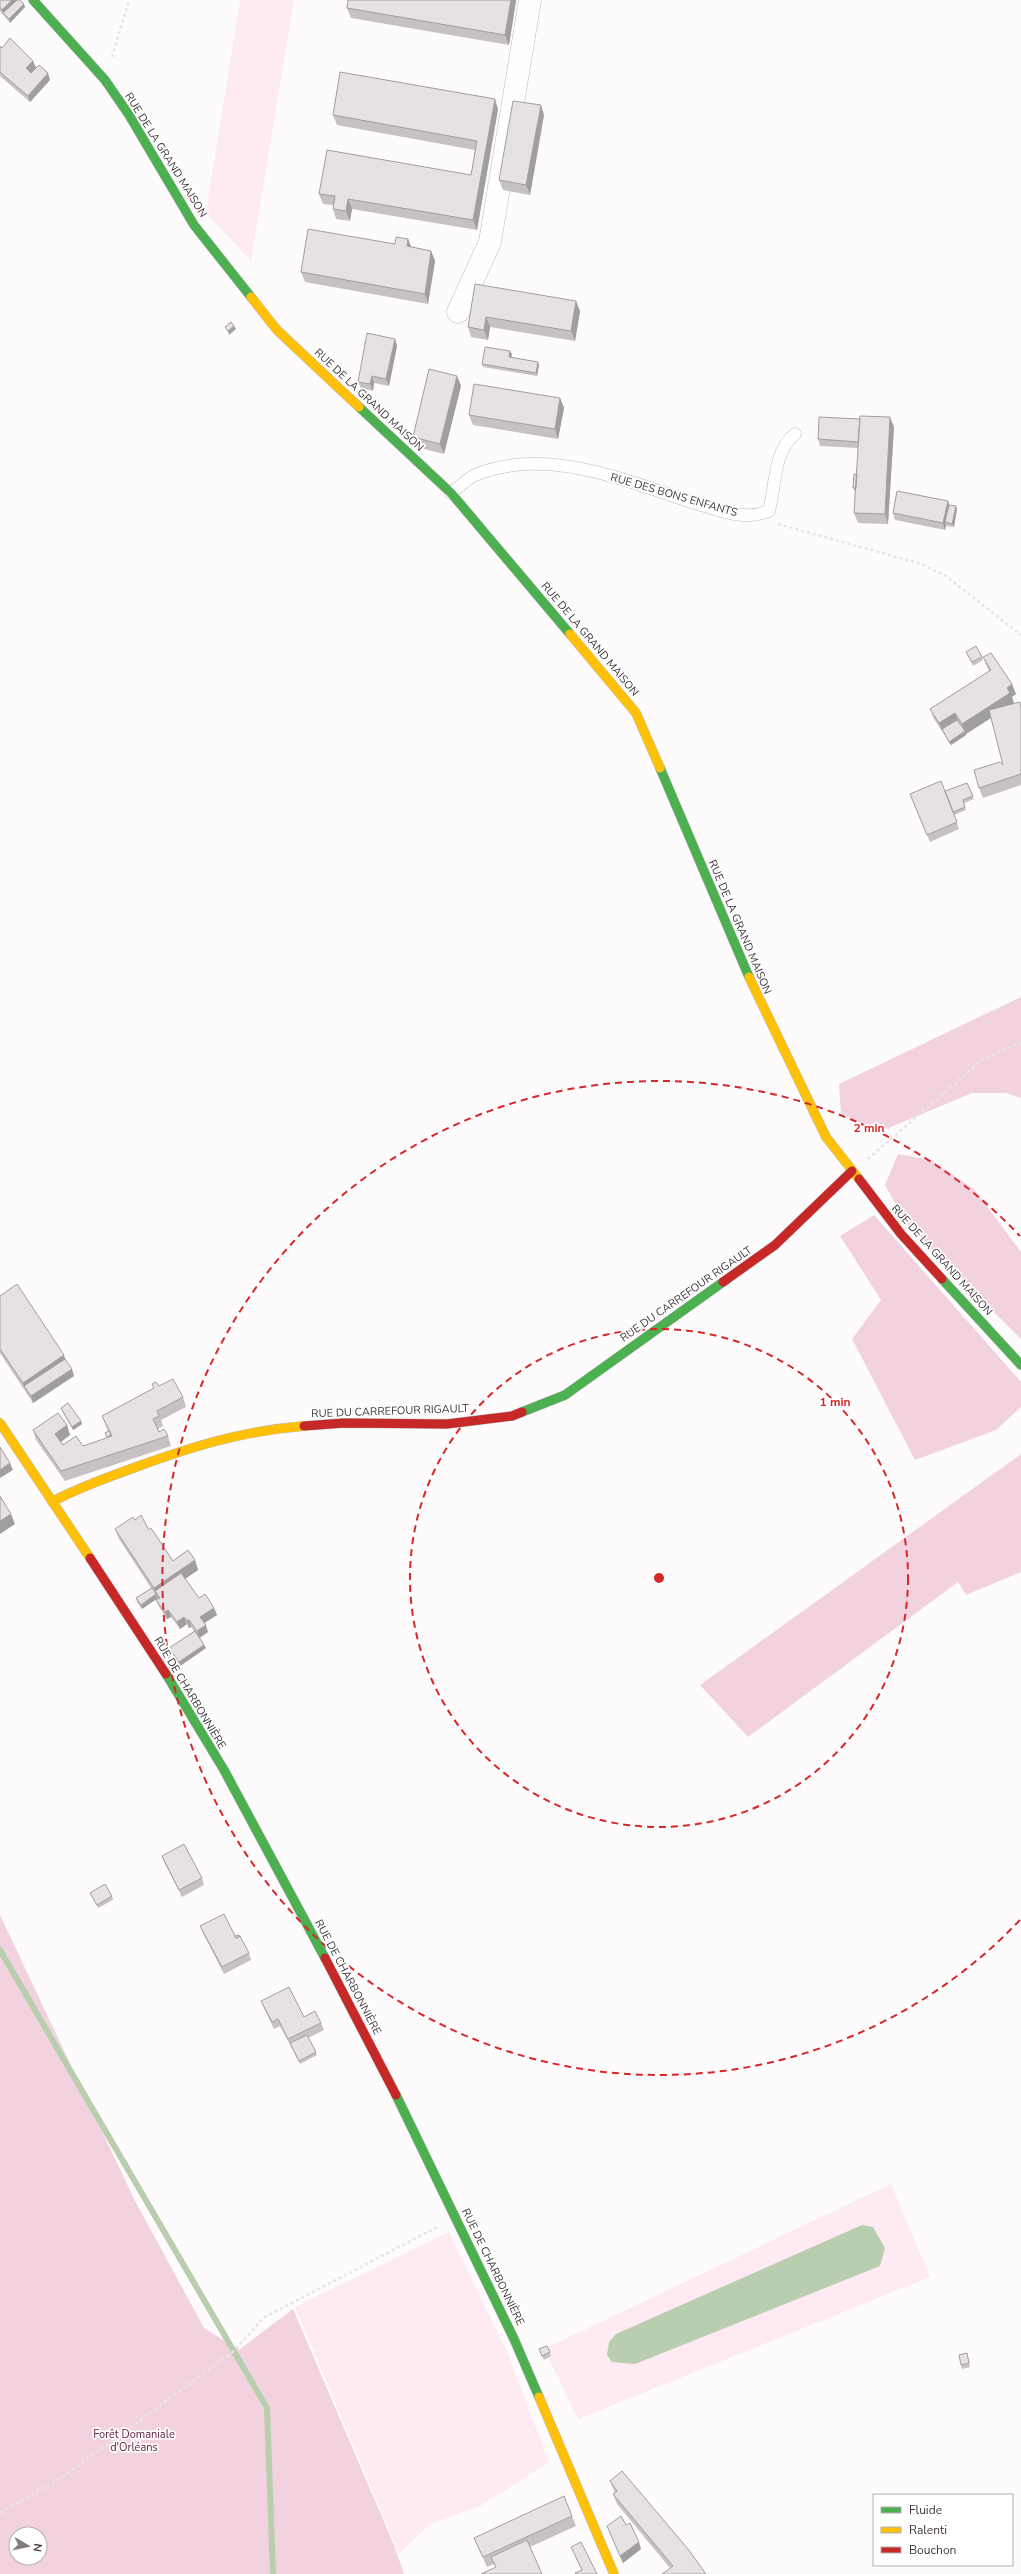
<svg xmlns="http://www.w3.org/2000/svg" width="1021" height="2574" viewBox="0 0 1021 2574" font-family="'Nunito Sans',sans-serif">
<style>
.green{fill:#feeaf2}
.forest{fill:#f2d2df;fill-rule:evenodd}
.water{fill:#b8ceaf}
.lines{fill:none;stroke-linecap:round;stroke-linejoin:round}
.stream{stroke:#b8ceaf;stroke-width:6}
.lane-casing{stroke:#bfbbbd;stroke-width:13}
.street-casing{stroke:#bfbbbd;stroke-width:23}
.fast-casing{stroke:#bfbbbd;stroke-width:10}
.slow-casing{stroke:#bfbbbd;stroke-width:10}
.jam-casing{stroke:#bfbbbd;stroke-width:10}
.path{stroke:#e6e6e6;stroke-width:2.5;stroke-dasharray:3 3;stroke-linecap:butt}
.lane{stroke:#fffeff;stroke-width:12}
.street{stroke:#fffeff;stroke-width:22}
.fast{stroke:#4caf50;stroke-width:9}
.slow{stroke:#ffc107;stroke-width:9}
.jam{stroke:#c62828;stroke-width:9}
.wall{fill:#c6c2c4}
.shaded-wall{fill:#a19ea0}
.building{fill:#e6e2e4;stroke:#a19ea0}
.ring{fill:none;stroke:#d62828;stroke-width:2;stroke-dasharray:7 5}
.labels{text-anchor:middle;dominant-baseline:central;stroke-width:3.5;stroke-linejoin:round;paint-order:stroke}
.street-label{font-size:11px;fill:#40383b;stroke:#fff}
.park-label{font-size:11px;fill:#622141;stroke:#fff}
.centre{fill:#d62828;stroke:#fff;stroke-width:2}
.ring-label{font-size:12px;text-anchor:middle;font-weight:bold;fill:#d62828;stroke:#fff;stroke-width:3.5;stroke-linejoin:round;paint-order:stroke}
</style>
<rect width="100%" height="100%" fill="#fdfbfc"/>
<path class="green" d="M240 0H294L251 261 206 213Z
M891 2184 930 2277 578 2419 544 2349Z
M449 2232 507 2352 549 2462 482 2505 430 2524 399 2554 295 2307Z"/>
<path class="forest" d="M1021 997V1098L1006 1093H972L879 1132 841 1113 839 1084Z
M898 1154 931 1160 975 1190 1021 1252V1339L908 1226 885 1185Z
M874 1215 1021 1382V1407L996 1430 915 1460 852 1339 881 1300 840 1236Z
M1021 1454V1572L966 1595 958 1582 748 1737 700 1685Z
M0 1915 134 2199 204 2328 239 2350 293 2309 394 2545 404 2574H0ZM16 2534H40V2558H16Z"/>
<path class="water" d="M862 2225 873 2227 885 2248 880 2266 635 2364 612 2362 607 2355 609 2342 616 2334Z"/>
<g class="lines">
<path class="stream" d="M0 1950 267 2408 273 2574"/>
<defs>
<path id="lane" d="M451 493C458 488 467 479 475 475 549 445 627 482 698 504 721 511 746 521 769 511 776 485 773 452 795 434"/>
<path id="street" d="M458 312 490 242 530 0"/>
<path id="fast" d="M33 0 105 80 129 115 194 225 251 297
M359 407 451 493 570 634
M660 768 749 977
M942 1279 1021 1365
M522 1412 565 1395 723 1282
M166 1674 224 1770 325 1958
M396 2095 514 2339 539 2397"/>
<path id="slow" d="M251 297 277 330 359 407
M570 634 636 713 660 768
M749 977 826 1137 859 1179
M0 1423 90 1558
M52 1502C79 1487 107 1478 136 1467 194 1446 242 1431 304 1426
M539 2397 614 2574"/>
<path id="jam" d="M859 1179 901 1234 942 1279
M723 1282 775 1245 852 1171
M304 1426 344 1423 447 1424 512 1416 522 1412
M90 1558 166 1674
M325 1958 396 2095"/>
</defs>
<use href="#lane" class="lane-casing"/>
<use href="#street" class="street-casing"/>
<use href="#fast" class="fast-casing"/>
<use href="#slow" class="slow-casing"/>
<use href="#jam" class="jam-casing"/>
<path class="path" d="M112 57 129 0
M778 524 918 563 946 576 1021 635
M868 1159 983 1059 1021 1043
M0 2513 64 2476 234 2351 263 2318 437 2227"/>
<use href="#lane" class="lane"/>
<use href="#street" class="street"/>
<use href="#fast" class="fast"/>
<use href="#slow" class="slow"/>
<use href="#jam" class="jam"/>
</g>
<path class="wall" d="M0 0 25 7 10 23 0 11Z
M516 1 509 45 351 18 347 8Z
M0 46 2 48 33 61 36 68 50 80 30 102 0 76Z
M498 109 477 230 352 209 350 221 336 219 333 209V205L323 204 319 194 471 175 475 150 337 125 333 115Z
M544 115 530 195 503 190 499 180Z
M408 239 411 247 431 251 435 261 428 304 305 282 301 272 395 244Z
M475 284 580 311 575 341 490 327 488 340 471 337 468 327Z
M395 339 397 346 389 386 374 383 373 391 361 388 358 382Z
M512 354 511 357 539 365 537 376 483 367 482 364Z
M457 376 461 386 444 454 416 447 413 437Z
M560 398 564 408 558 439 473 425 469 415Z
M894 427 888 524 858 523 854 513 856 491H855L853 488 857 474 858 448 820 446 818 439Z
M948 501 949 505 956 506 957 509 954 527 946 526 945 530 895 520 893 513Z
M966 652 982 657 983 660 973 666Z
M983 657 1016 694 1012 697 1014 703 1011 705 1020 702 1021 706V785L983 798 979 788 1003 765 991 718 966 734V735L951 745 934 719 930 709 989 671 987 667Z
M945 791 973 796 974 799 964 803 966 810 954 815 959 829 930 842 910 794Z
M0 1296 65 1359 74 1376 33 1403 0 1353Z
M152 1384 159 1386 183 1397 186 1407 161 1420 163 1426 158 1429 159 1432 168 1436 171 1446 65 1481 36 1440 33 1430 67 1425 70 1435 61 1442 63 1445 83 1446 107 1438 105 1433 108 1431 102 1416 154 1388Z
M61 1408 81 1421 82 1424 73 1430 62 1411Z
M135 1520 173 1561 195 1560 198 1570 185 1579 199 1598 214 1608 217 1615 204 1623 208 1632 200 1638 206 1648 180 1666 171 1652 169 1648 194 1631 191 1627 189 1628 187 1624 180 1629 171 1617 167 1619 159 1607 156 1600 158 1599V1598L142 1609 137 1602 136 1598 151 1588 119 1539 115 1529Z
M162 1856 202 1878 204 1885 182 1897 164 1862Z
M90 1893 112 1896 113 1900 98 1908Z
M200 1926 235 1936H239L249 1953 251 1960 224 1974 203 1933Z
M261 2001 321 2023 324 2030 308 2038 317 2055 300 2064 280 2026 274 2029 264 2008Z
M547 2346 551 2356 544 2360 539 2349Z
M967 2353 970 2367 962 2369 961 2365Z
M610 2481 706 2574 670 2568 617 2504 613 2494 615 2493Z
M572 2516 576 2526 530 2547 496 2568 494 2564 487 2567 474 2538Z
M626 2525 641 2549 623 2563 607 2526Z"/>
<path class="shaded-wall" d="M12 0H19L3 13 2 10Z
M511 0H516V1L509 45 505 35Z
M24 4 25 7 10 23 9 19Z
M33 61 36 68 29 75 26 68Z
M48 73 50 80 30 102 28 96Z
M495 99 498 109 477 230 473 220Z
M541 105 544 115 530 195 526 185Z
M348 199 352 209 350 221 346 211Z
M408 239 412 249 407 246Z
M431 251 435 261 428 304 425 294Z
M576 301 580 311 575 341 571 331Z
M486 317 490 327 488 340 484 330Z
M234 326 236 329 229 335 228 331Z
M395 339 397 346 389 386 386 379Z
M510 351 512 354 511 360 509 357Z
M538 362 539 365 537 376 536 373Z
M372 376 374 383 373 391 370 384Z
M457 376 461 386 444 454 440 444Z
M560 398 564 408 558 439 555 429Z
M890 417 894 427 888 524 885 514Z
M948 501 950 508 945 522 946 526 945 530 943 523Z
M956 506 957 509 954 527 952 524Z
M1012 684 1016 694 1012 697 1014 703 966 734V735L951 745 949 742 965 732 962 724Z
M955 713 959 723 942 730 939 723Z
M64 1355 67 1365 24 1386 23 1383Z
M72 1369 74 1376 33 1403 31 1396Z
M81 1421 82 1424 73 1430 72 1427Z
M67 1425 70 1435 58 1444 55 1434Z
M10 1463 13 1470 0 1478V1470Z
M11 1514 15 1524 0 1534V1521Z
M195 1560 198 1570 159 1597 155 1591 154 1588Z
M156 1594 158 1598 142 1609 141 1605Z
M214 1608 217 1615 203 1624 200 1617Z
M168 1610 171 1617 167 1619 165 1612Z
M184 1617 187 1624 180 1629 177 1622Z
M189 1620 191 1627 189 1628 187 1621Z
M206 1625 208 1632 199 1638 197 1631Z
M204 1645 206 1648 180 1666 179 1662Z
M639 2542 641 2549 623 2563 620 2556Z"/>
<path class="building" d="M0 0H12L2 10 0 7Z
M17 0H20L24 4 9 19 3 13Z
M348 0H511L505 35 347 8Z
M10 38 33 61 26 68 31 73 39 65 48 73 28 96 0 72V46L2 48Z
M340 72 495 99 473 220 348 199 346 211 333 209 335 196 319 194 327 150 471 175 477 141 333 115Z
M513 101 541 105 526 185 499 180Z
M308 229 395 244 396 237 408 239 407 246 431 251 425 294 301 272Z
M475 284 576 301 571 331 486 317 484 330 468 327Z
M231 322 234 326 228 331 225 327Z
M367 333 395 339 386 379 372 376 370 384 358 382Z
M485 347 510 351 509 357 538 362 536 373 482 364Z
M429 369 457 376 440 444 413 437Z
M474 384 560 398 555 429 469 415Z
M860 416 890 417 885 514 854 513Z
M819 417 860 419 858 442 818 439Z
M854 474H857L856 488H853Z
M897 491 948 501 943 523 893 513Z
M949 505 956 506 952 524 945 522Z
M976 646 982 657 972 662 966 652Z
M991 653 1012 684 1007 688 1010 693 962 724 955 713 939 723 930 709 991 670 983 657Z
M1020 702 1021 708V774L979 788 974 770 1000 762 1003 765 989 710Z
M957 720 965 731 949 742 942 729Z
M941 781 957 822 927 835 910 794Z
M967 783 973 796 963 800 965 807 953 812 945 791Z
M17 1284 64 1355 23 1383 0 1349V1296Z
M65 1359 72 1369 31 1396 24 1386Z
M173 1379 183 1397 157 1411 159 1416 153 1419 159 1432 164 1429 168 1436 61 1471 33 1430 58 1413 67 1425 55 1434 63 1445 76 1436 83 1446 112 1436 102 1416 154 1388 152 1384 156 1382 159 1386Z
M68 1403 81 1421 72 1427 61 1408Z
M109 1431 111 1435 107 1437 105 1433Z
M0 1447 10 1463 0 1470Z
M0 1496 11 1514 0 1521Z
M141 1515 149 1530 151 1528 173 1561 188 1550 195 1560 154 1588 115 1529 133 1517 135 1520Z
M181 1573 199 1598 205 1594 214 1608 200 1617 206 1625 197 1631 189 1620 187 1621 184 1617 177 1622 168 1610 165 1612 156 1600 160 1598 155 1591Z
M152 1588 156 1594 141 1605 136 1598Z
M195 1631 204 1645 179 1662 169 1648Z
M184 1844 202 1878 179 1890 162 1856Z
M105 1884 112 1896 97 1905 90 1893Z
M224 1914 236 1938 240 1936 249 1953 222 1967 200 1926Z
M239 1935V1937L236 1938 235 1936Z
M289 1987 304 2017 315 2011 321 2023 288 2039 278 2019 272 2022 261 2001Z
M307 2035 316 2052 299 2061 290 2043Z
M547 2346 550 2352 542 2356 539 2349Z
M967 2353 969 2363 961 2365 959 2355Z
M622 2471 688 2549 706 2574H662L673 2566 613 2494 617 2491 610 2481Z
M564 2496 572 2516 483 2557 474 2538Z
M621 2516 626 2525 630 2523 639 2542 620 2556 607 2526Z
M527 2540 542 2574H481L496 2567 491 2557Z
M581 2542 597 2574H576L575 2573 582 2570 571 2547Z"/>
<g class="ring">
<circle cx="659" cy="1578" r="249"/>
<path d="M1020 1920A497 497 0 1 1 1020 1236"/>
</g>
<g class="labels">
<g class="street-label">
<text transform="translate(166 155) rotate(58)">RUE DE LA GRAND MAISON</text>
<text transform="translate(369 400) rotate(43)">RUE DE LA GRAND MAISON</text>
<text transform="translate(674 495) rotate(16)">RUE DES BONS ENFANTS</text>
<text transform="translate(590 639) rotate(50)">RUE DE LA GRAND MAISON</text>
<text transform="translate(740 927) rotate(67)">RUE DE LA GRAND MAISON</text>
<text transform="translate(942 1260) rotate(48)">RUE DE LA GRAND MAISON</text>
<text transform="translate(686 1294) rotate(-35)">RUE DU CARREFOUR RIGAULT</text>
<text transform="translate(390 1411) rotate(-2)">RUE DU CARREFOUR RIGAULT</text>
<text transform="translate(190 1693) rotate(59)">RUE DE CHARBONNIÈRE</text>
<text transform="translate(348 1977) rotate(62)">RUE DE CHARBONNIÈRE</text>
<text transform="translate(493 2267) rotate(64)">RUE DE CHARBONNIÈRE</text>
</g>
<g class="park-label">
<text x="134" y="2434">Forêt Domaniale<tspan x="134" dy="13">d'Orléans</tspan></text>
</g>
</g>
<circle cx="659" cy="1578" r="6" class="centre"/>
<g class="ring-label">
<text x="869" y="1132">2 min</text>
<text x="835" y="1406">1 min</text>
</g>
<rect x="873" y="2494" width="140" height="72" fill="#ffffff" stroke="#b3afb1"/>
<rect x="881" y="2507" width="20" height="6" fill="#4caf50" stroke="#b3afb1"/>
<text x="909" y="2514" font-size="12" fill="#40383b">Fluide</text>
<rect x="881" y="2527" width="20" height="6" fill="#ffc107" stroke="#b3afb1"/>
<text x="909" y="2534" font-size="12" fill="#40383b">Ralenti</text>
<rect x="881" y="2547" width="20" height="6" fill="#c62828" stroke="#b3afb1"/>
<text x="909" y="2554" font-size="12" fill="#40383b">Bouchon</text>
<g transform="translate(28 2546) rotate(99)"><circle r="19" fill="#ffffff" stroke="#b3afb1"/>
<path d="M0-3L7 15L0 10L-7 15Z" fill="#827c7f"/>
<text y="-6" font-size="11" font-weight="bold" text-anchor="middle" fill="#40383b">N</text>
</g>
</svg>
